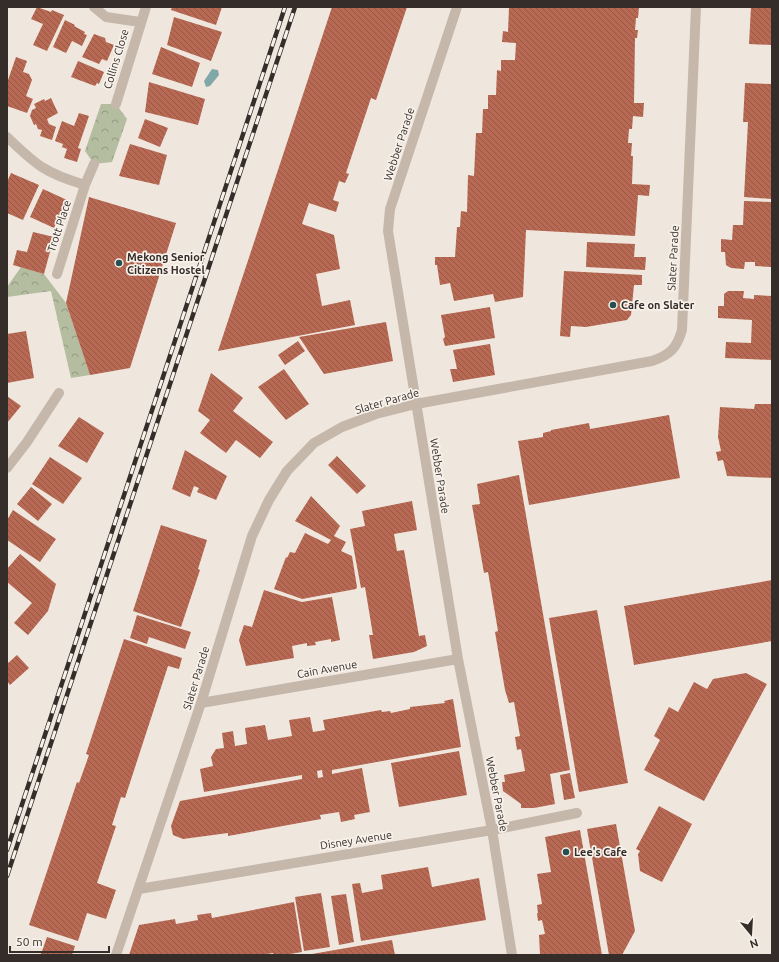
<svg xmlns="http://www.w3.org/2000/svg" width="779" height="962" viewBox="0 0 779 962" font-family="Ubuntu,sans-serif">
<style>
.forest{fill:url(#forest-crowns)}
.water{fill:#80a8a9}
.building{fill:url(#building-back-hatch);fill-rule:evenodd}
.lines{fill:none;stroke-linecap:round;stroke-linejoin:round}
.street{stroke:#c6b7ab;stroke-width:10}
.rail-casing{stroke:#352d29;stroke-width:4.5}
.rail{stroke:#f7f1ea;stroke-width:3;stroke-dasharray:9;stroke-linecap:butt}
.poi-dot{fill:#245051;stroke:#f7f1ea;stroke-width:1.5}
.labels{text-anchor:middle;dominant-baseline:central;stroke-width:3.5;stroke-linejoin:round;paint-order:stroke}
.street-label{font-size:11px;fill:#352d29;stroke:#f7f1ea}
.poi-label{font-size:11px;font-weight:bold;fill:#352d29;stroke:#f7f1ea;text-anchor:start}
</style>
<defs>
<pattern id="forest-crowns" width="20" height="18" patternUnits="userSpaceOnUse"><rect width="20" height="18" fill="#b4bd9f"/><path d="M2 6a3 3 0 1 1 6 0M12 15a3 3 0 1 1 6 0" fill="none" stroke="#939a82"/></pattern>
<pattern id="building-back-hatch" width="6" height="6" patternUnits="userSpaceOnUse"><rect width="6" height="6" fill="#b86953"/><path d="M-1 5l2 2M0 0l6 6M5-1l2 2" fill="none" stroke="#965745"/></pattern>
</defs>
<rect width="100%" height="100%" fill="#efe7de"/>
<path class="forest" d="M101 104H116L127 119 112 162 94 164 85 151Z
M21 267 44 274 66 303 90 375 71 378 51 291 7 297V287Z"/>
<path class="water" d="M212 69 218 70 219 75 210 86 206 87 204 81Z"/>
<path class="building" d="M37 7 51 12 52 10 64 15 47 51 33 45 43 24 31 19Z
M172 7H222L216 25 171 10Z
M332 7H407L376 100 371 98 346 173 349 174 345 183 339 181 333 200 339 202 336 212 309 203 302 224 334 235 340 269 316 274 322 306 350 300 355 325 218 351Z
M509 7H639L638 18H636L635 30H638L637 38H635L634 103H644L643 117 633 116 632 129H629L628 143H632L631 156H633L632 184 650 185 649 196 638 195 635 236 526 230 523 297 495 302 493 294 454 301 450 283 440 285 437 265H435V257H455L457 227H460L461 211 467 212 468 175 474 176 476 133H482L483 109H488V95H496L497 70 501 71V60H515L516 43 502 42 503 31 508 32Z
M751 7H772V45L749 44Z
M174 17 222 32 211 61 167 45Z
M65 20 75 25 74 26 85 32 84 34 87 35 82 46 72 41 66 53 53 47Z
M94 34 105 38 106 42 114 45 107 61 102 59 99 64 82 57Z
M161 47 200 63 192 87 152 74Z
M16 57 27 61 23 72 29 74 32 80 26 96 33 99 27 113 7 106V83Z
M78 61 104 72 99 84 97 83 95 86 71 77Z
M149 82 205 99 198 125 145 112Z
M745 83 772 84V199L744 197 748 122H743Z
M51 98 58 113 47 119 49 124 56 127 52 140 40 136 42 130 38 129 36 124 34 125 30 116 32 110 36 108 34 104 44 99 45 101Z
M79 113 89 116 78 148 81 149 77 162 64 158 67 149 62 147 63 144 55 141 62 121 74 126Z
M145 119 168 128 160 147 138 138Z
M130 144 167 155 159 185 119 176Z
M11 173 39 185 23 220 7 213V182Z
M43 189 67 200 54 228 30 217Z
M89 197 176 223 130 368 90 375 66 303Z
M744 201 772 202V267L755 266V262H745L744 269 731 268 726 265 725 252H721V239L732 240 733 225H743Z
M33 232 54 237 44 274 13 265 17 250 27 252Z
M587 242 635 244 634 257H646L645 270 586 267Z
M564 271 642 275V285H634L631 315 627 320 586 327 571 326 570 337 560 336Z
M728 291H744L743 298 754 299V295L772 296V360L725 358 726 342 751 343 752 320 718 318V306H724V294Z
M490 307 495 338 445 346 443 339 445 337 441 315Z
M386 322 393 361 324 374 299 337Z
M26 331 34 378 7 383V334Z
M298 341 305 351 285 365 278 355Z
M490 344 495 375 453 382 450 369H457L453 350Z
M284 369 309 404 286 420 258 387Z
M211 373 243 398 233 411 273 442 260 458 236 440 226 453 200 433 210 420 198 411Z
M7 396 21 406 7 423Z
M755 404H772V478L727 476 723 460 718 461 716 452 721 451 718 437 720 407 754 409Z
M669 415 680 478 529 505 518 441 543 437V433L551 431V430L589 423 590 429Z
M79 417 104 433 87 463 58 446Z
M185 450 227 476 216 500 197 492 199 488 194 486 190 497 172 489Z
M337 456 366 486 357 494 328 465Z
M50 457 82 478 63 504 32 484Z
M519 475 570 770 550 774 555 804 534 808H521V804L503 791 502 782H505L504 775 525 771 521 749 517 750 515 737 520 736 514 702 509 703 505 690 495 632 498 631 488 572 484 573 472 505 480 504 477 484Z
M31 487 52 504 38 521 17 504Z
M311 496 340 526 334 536 346 542 341 551 352 556 357 587 356 589 302 599 274 589 286 557 287 558 290 552 295 553 305 533 328 544 331 540 295 521Z
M412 501 417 530 394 534 397 551 404 550 419 636 425 635 427 646 414 652 373 659 369 635H373L365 587 361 588 350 529 365 526 362 511Z
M13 510 56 539 40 562 7 540V520Z
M161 525 207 540 198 569 200 570 181 627 133 611Z
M20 554 56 584 48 611 28 635 14 623 32 603 7 582V569Z
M772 580V641L634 665 624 606Z
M264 590 302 602 332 597 340 640 331 642V639L315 642 316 645 307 646V643L292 646 294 658 246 666 239 640 244 625 252 627Z
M597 610 628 783 579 792 549 618Z
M137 615 191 632 185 649 149 637 147 644 130 638Z
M124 639 182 658 179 669 168 666 125 798 121 797 112 825 116 826 97 883 116 890 106 919 87 913 78 941 29 925 77 782 79 783 89 755 86 754Z
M17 655 29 668 10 685 7 681V664Z
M746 673 767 684 704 801 644 770 660 740 654 736 669 707 678 712 694 682 707 689 713 679Z
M453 699 461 747 332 770V774L362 768 370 812 354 815 355 819 341 822 339 812 320 815 321 819 228 836V833L183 839 173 835 171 826 180 801 302 779V775L204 792 200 769 213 766 211 757 216 749 224 748 222 733 233 731 235 746 247 744 245 728 265 725 268 740 292 736 289 720 310 717 313 732 325 730 323 720 381 710 382 712 390 711 391 713 410 709V707L445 703 444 701ZM322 770 323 777 318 778 317 771Z
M459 751 467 795 399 807 391 763Z
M570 773 575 798 564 800 560 775Z
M659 806 692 824 662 882 640 871 638 854 640 851 636 849Z
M616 824 635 931 622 955H609L587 829Z
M580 830 602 955H540L539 935 545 934 542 920 538 921 537 913H538L537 905 542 904 537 874 551 872 545 837Z
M428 867 432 887 479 878 486 920 361 941 352 884 360 883 362 893 383 889 381 875Z
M321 893 330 947 304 951 295 897Z
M346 894 354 942 339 945 331 896Z
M294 902 302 952 284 955H273V953L261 955H129L139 925 175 919 176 924 198 920 197 915 211 913 212 918Z
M47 937 75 946 72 955 41 954Z
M392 940 395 955H312V954Z"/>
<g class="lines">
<path class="street" d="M94 7 106 17 140 22
M457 7 390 209 388 231 458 659 492 830 512 955
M116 104 146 7
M7 137C36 165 45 173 85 185
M57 274 85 185 94 164
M7 468 27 442 59 393
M201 703 458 659
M139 889 492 830 577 813
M116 955 201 703 252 536 269 500 287 471 314 443 342 427 376 414 416 404 652 361C670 355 677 348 682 330L696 7"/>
<defs>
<path id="rail" d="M7 850 285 7
M7 876 295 7"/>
</defs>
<use href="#rail" class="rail-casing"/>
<use href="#rail" class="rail"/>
</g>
<g class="poi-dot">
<circle cx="119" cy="263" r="4"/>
<circle cx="613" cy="305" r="4"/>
<circle cx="566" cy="852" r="4"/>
</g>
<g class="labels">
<g class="street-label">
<text transform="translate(116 59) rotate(-73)">Collins Close</text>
<text transform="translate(399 144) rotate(-72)">Webber Parade</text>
<text transform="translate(59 226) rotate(-72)">Trott Place</text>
<text transform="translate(673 258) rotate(-87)">Slater Parade</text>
<text transform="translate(387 401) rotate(-16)">Slater Parade</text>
<text transform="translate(440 476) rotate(81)">Webber Parade</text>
<text transform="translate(327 669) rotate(-10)">Cain Avenue</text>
<text transform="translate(196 678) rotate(-73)">Slater Parade</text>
<text transform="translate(497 794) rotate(79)">Webber Parade</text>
<text transform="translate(356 840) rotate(-9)">Disney Avenue</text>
</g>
<g class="poi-label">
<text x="127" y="257">Mekong Senior<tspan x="127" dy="13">Citizens Hostel</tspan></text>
<text x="621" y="305">Cafe on Slater</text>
<text x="574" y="852">Lee's Cafe</text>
</g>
</g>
<rect width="779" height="962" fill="none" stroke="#352d29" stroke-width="16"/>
<g transform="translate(751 934) rotate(162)" stroke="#f7f1ea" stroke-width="3" paint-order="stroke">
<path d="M0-3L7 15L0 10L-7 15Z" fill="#352d29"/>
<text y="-6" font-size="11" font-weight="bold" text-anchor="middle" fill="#352d29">N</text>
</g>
<path d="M10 946v6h99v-6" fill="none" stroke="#352d29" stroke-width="2"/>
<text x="16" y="946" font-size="12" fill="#352d29" stroke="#f7f1ea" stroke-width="3" paint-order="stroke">50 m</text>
</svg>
